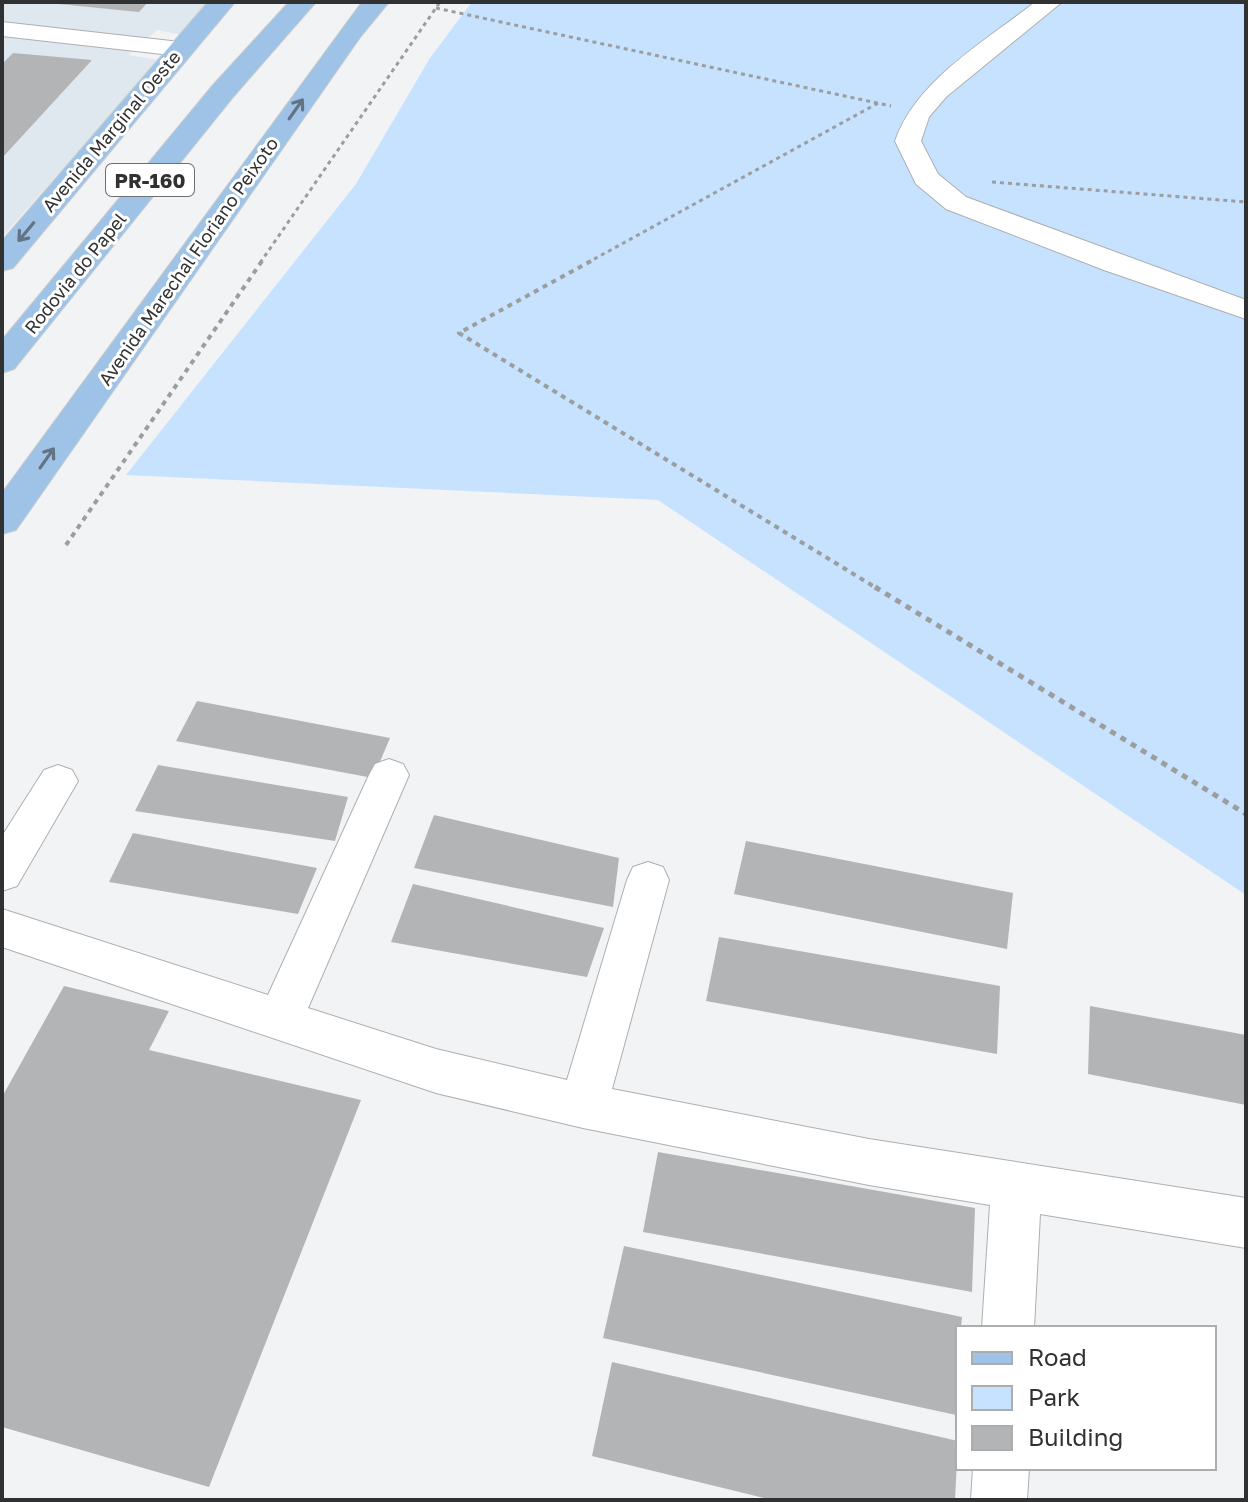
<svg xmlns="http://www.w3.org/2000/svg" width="1248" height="1502" viewBox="0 0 1248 1502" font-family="'Golos Text',sans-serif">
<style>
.built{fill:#dfe7ef}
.green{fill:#c6e2fe}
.building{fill:#b2b4b6}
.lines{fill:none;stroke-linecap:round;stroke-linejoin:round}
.minor-casing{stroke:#adafb1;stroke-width:2}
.major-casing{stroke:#cdcece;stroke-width:2}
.path-far2{stroke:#9c9d9f;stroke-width:3;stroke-dasharray:4 4;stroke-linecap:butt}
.path-far1{stroke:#9c9d9f;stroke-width:4;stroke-dasharray:5 5;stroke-linecap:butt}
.path{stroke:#9c9d9f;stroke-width:5;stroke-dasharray:6 6;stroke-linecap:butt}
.minor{fill:#fff;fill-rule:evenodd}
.major{fill:#9ec3e6;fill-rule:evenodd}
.oneway{stroke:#627383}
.labels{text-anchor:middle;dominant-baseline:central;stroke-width:6;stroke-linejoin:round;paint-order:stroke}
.far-street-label{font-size:18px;fill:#303132;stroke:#fff}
.shield{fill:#fff;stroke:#6e6f70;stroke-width:2}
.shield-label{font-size:20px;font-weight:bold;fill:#303132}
</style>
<rect width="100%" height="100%" fill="#f1f3f5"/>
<path class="built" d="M2 2H215L183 35 157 30 128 55 159 60 2 237Z"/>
<path class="green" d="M472 2H1246V895L658 500 126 475 356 184 430 58Z"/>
<path class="building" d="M39 2H148L139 12Z
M13 53 92 60 2 158V64Z
M197 701 390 738 373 778 176 741Z
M158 765 348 797 335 841 135 811Z
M434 815 619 858 613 907 414 868Z
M133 833 317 868 298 914 109 882Z
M746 841 1013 893 1007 949 734 894Z
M413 884 604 928 587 977 391 942Z
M719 937 1000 986 997 1054 706 1001Z
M64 986 169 1011 149 1050 361 1100 209 1487 2 1427V1097Z
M1090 1006 1246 1035V1105L1088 1074Z
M658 1152 975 1208 972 1292 643 1232Z
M624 1246 962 1317 961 1328H958L956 1415 603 1338Z
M612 1362 958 1441 955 1500H772L592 1456Z"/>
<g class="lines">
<defs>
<path id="minor" d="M1035 2H1062L946 97 929 117 921 141 938 174 966 197 1246 300V319L1104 270 946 209 916 184 895 141C917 79 985 42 1035 2Z
M2 22 180 42 192 49 180 56 2 36Z
M389 759 403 764 409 775 308 1008 436 1049 567 1080 627 880 633 867 648 862 663 867 669 880 612 1089 869 1139 1246 1198V1248L1040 1214 1034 1328H982L990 1205 869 1185 583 1128 436 1093 2 947V909L268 995 369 775 375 764Z
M58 765 72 770 78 781 17 886 2 891V836L44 770Z
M973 1468H1029L1027 1500H971Z"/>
<path id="major" d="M208 2H235L13 268 2 271V241Z
M289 2H316L233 97 14 369 2 373V340L213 85Z
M362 2H389L361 36 16 530 2 534V493Z"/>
</defs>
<use href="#minor" class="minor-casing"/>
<use href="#major" class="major-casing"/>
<path class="path-far2" d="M436 8 891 106
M992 182 1246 202
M260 263 440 2
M587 263 880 102"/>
<path class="path-far1" d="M591 261 459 333 878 589
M66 545 262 261"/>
<path class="path" d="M875 587 1246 814"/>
<use href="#minor" class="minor"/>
<use href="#major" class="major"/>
</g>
<defs><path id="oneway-shaft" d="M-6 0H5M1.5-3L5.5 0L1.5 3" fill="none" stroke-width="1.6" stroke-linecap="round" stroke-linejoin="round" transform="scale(2)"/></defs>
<g class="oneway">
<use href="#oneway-shaft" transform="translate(296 109) rotate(-55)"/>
<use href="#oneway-shaft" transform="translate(26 232) rotate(130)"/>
<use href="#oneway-shaft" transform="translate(47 458) rotate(-55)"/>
</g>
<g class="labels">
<g class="far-street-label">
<text transform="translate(111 131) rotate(-50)">Avenida Marginal Oeste</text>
<text transform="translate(188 261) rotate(-55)">Avenida Marechal Floriano Peixoto</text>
<text transform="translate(75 273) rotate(-51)">Rodovia do Papel</text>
</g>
<rect class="shield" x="106" y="164" width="88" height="32" rx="6"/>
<g class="shield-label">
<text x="150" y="180">PR-160</text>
</g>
</g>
<rect width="1248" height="1502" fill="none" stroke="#303132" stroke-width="8"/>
<rect x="956" y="1326" width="260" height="144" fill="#ffffff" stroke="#acadad" stroke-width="2"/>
<rect x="972" y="1352" width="40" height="12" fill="#9ec3e6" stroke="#acadad" stroke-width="2"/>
<text x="1028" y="1366" font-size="24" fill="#303132">Road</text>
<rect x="972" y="1386" width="40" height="24" fill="#c6e2fe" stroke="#acadad" stroke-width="2"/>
<text x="1028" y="1406" font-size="24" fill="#303132">Park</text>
<rect x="972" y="1426" width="40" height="24" fill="#b2b4b6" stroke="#acadad" stroke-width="2"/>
<text x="1028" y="1446" font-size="24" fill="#303132">Building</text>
</svg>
